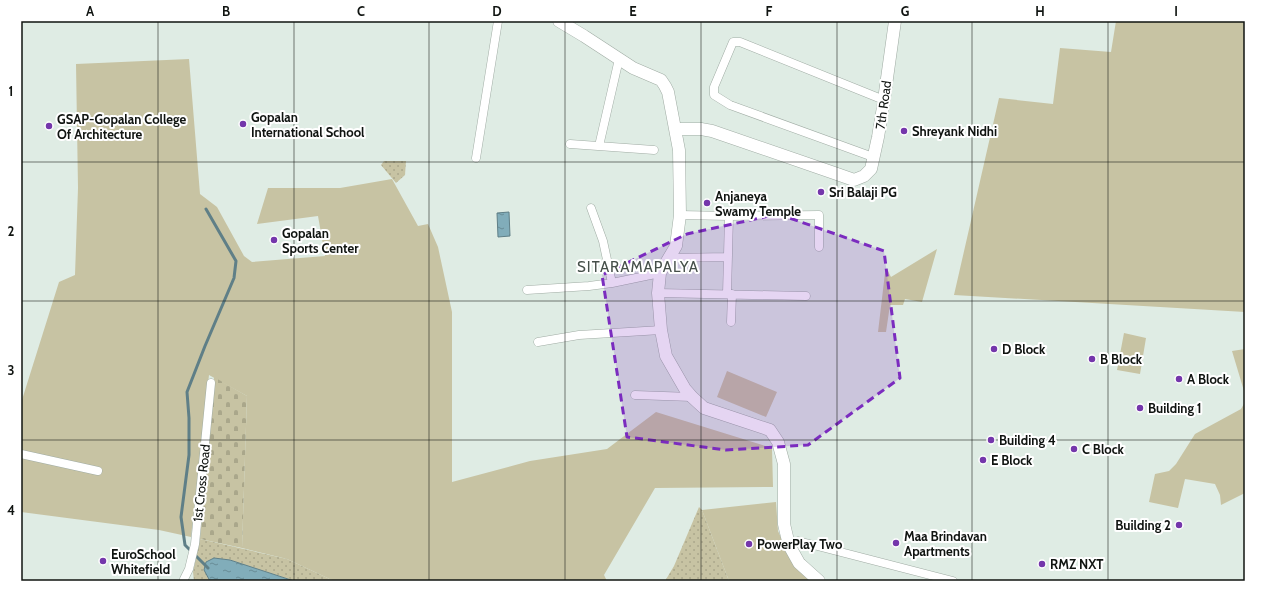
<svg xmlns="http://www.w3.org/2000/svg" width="1266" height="602" viewBox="0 0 1266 602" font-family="Cabin,sans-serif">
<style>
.green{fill:#c7c3a3}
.cemetery{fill:url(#cemetery-stones)}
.park{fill:url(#park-dots)}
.water{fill:url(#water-ripples);stroke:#5f7f87}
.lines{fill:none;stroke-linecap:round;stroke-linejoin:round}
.stream{stroke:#5f7f87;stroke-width:3}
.street-casing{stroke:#a0aca4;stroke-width:9}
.secondary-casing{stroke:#a0aca4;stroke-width:13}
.street{stroke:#fff;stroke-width:8}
.secondary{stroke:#fff;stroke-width:12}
.marked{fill:#7b2cbf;fill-opacity:0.2;stroke:#7b2cbf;stroke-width:3;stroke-dasharray:8 5;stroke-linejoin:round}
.grid{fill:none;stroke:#101411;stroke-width:1;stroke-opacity:0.55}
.poi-dot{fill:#7436ab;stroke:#fff;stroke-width:1.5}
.labels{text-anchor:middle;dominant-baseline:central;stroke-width:4;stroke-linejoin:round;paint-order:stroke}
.street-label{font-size:13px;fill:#101411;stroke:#fff}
.poi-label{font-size:13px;font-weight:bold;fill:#101411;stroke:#fff;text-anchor:start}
.quarter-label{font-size:15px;letter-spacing:1px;fill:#454f49;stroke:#fff}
.neatline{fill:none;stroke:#101411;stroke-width:1.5}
.grid-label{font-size:13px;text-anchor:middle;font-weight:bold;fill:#101411}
</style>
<defs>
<pattern id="cemetery-stones" width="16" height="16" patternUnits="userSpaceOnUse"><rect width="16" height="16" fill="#c7c3a3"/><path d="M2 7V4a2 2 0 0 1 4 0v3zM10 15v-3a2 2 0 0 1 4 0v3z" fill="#aaa78b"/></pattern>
<pattern id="park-dots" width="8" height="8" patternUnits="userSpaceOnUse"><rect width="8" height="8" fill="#c7c3a3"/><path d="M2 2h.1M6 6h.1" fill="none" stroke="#aaa78b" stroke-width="1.8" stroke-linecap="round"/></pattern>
<pattern id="water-ripples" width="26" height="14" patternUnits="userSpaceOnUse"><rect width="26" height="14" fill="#81adba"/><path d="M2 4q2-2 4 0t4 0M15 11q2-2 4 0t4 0" fill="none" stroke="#688c96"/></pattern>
</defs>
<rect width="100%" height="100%" fill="#dfece4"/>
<path class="green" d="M1116 21H1245V312L954 295 999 98 1053 104 1060 48 1111 52Z
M189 59 200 194 217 207 244 256 252 262 325 256 318 216 257 224 268 188H340L392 179 418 226 428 224 438 247 452 312V482L530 461 607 449 656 412 772 448 773 487 655 488 604 575 607 581H334L287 559 242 548 247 396 209 375 191 537 159 530 21 512V403L59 282 75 275 78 188 76 64Z
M937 249 922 302 905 299 903 305H890L886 332H878L885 273 888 271 891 277Z
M1124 333 1146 338 1140 374 1117 370Z
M1245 349V493L1221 505 1220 495 1215 484 1185 479 1178 508 1149 502 1155 474 1169 471 1176 464 1195 434 1241 409 1245 402 1244 391 1232 351Z
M727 371 777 392 766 417 717 397Z
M776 502 778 531 790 557 811 581H729L702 510Z"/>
<path class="cemetery" d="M214 377 247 396 242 548 200 539Z"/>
<path class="park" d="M384 161H406L405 175 396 183 381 165Z
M699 507 702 510 729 581H665L674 566Z
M200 539 287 559 334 581H294L230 560 214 558 206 562 204 570 210 581H194L193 572Z"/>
<path class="water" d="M509 212 510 236 498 237 497 213Z
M214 558 230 560 294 581H210L204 570 206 562Z"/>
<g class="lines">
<path class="stream" d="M206 209 236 261 234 278 205 346 187 392 189 418V455L181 517 185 545 208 568"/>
<defs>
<path id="street" d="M570 144 654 150
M599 146 619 59
M873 157 730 105 714 95V87L733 42H740L884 100
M476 158 498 21
M591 208 603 241 612 283
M680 215 729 216 819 215V247
M669 258 728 257
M527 290 589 286 612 283 660 273
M658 293 806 296
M727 294 729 216
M731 322 732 294
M538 342 579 335 661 330
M635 395 692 397
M21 454 98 471
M789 545 798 541 953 581
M184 581V579L189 569 195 544 211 383"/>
<path id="secondary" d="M559 21 584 36 633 68 661 80 665 86 668 92 679 150 680 215 676 246 660 273 658 293 661 330 666 356 685 389 692 397 704 408 770 430 778 442 784 464V524L789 545 799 563 819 581
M675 129H701L712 131 837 174 854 180 864 176 871 169 878 137 883 107 895 21"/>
</defs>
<use href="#street" class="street-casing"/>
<use href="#secondary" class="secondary-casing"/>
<use href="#street" class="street"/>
<use href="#secondary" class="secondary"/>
</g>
<path class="marked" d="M778 214 884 251 900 378 808 445 726 450 627 437 602 275 687 234Z"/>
<path class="grid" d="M158 21V581M294 21V581M429 21V581M565 21V581M701 21V581M837 21V581M972 21V581M1108 21V581M21 162H1245M21 301H1245M21 440H1245"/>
<g class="poi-dot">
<circle cx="243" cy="124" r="4"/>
<circle cx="49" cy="126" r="4"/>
<circle cx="904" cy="131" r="4"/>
<circle cx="821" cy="192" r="4"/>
<circle cx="707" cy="203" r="4"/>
<circle cx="274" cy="240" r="4"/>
<circle cx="994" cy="349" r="4"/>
<circle cx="1092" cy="359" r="4"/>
<circle cx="1179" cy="379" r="4"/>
<circle cx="1140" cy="408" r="4"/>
<circle cx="991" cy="440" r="4"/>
<circle cx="1074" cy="449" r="4"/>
<circle cx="983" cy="460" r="4"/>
<circle cx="1179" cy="525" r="4"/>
<circle cx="896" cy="543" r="4"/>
<circle cx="749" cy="544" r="4"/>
<circle cx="103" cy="561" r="4"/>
<circle cx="1042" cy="564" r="4"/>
</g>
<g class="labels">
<g class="street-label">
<text transform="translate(883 105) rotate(-82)">7th Road</text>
<text transform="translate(201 483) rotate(-84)">1st Cross Road</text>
</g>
<g class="poi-label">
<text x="251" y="117">Gopalan<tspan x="251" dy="15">International School</tspan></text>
<text x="57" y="119">GSAP-Gopalan College<tspan x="57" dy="15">Of Architecture</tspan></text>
<text x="912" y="131">Shreyank Nidhi</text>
<text x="829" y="192">Sri Balaji PG</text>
<text x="715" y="196">Anjaneya<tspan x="715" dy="15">Swamy Temple</tspan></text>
<text x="282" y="233">Gopalan<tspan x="282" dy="15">Sports Center</tspan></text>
<text x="1002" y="349">D Block</text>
<text x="1100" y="359">B Block</text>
<text x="1187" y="379">A Block</text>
<text x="1148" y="408">Building 1</text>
<text x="999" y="440">Building 4</text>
<text x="1082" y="449">C Block</text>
<text x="991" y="460">E Block</text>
<text x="1171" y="525" text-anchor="end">Building 2</text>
<text x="904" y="536">Maa Brindavan<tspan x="904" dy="15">Apartments</tspan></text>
<text x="757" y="544">PowerPlay Two</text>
<text x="111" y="554">EuroSchool<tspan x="111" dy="15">Whitefield</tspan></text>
<text x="1050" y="564">RMZ NXT</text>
</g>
<g class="quarter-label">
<text x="638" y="267">SITARAMAPALYA</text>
</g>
</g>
<rect width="1266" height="602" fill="none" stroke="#ffffff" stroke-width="44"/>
<rect x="22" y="22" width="1222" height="558" class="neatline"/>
<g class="grid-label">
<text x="90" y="16">A</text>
<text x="226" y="16">B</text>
<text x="361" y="16">C</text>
<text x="497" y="16">D</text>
<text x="633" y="16">E</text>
<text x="769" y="16">F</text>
<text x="905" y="16">G</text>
<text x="1040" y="16">H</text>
<text x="1176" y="16">I</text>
<text x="11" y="96">1</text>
<text x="11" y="236">2</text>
<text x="11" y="375">3</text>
<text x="11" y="515">4</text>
</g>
</svg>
